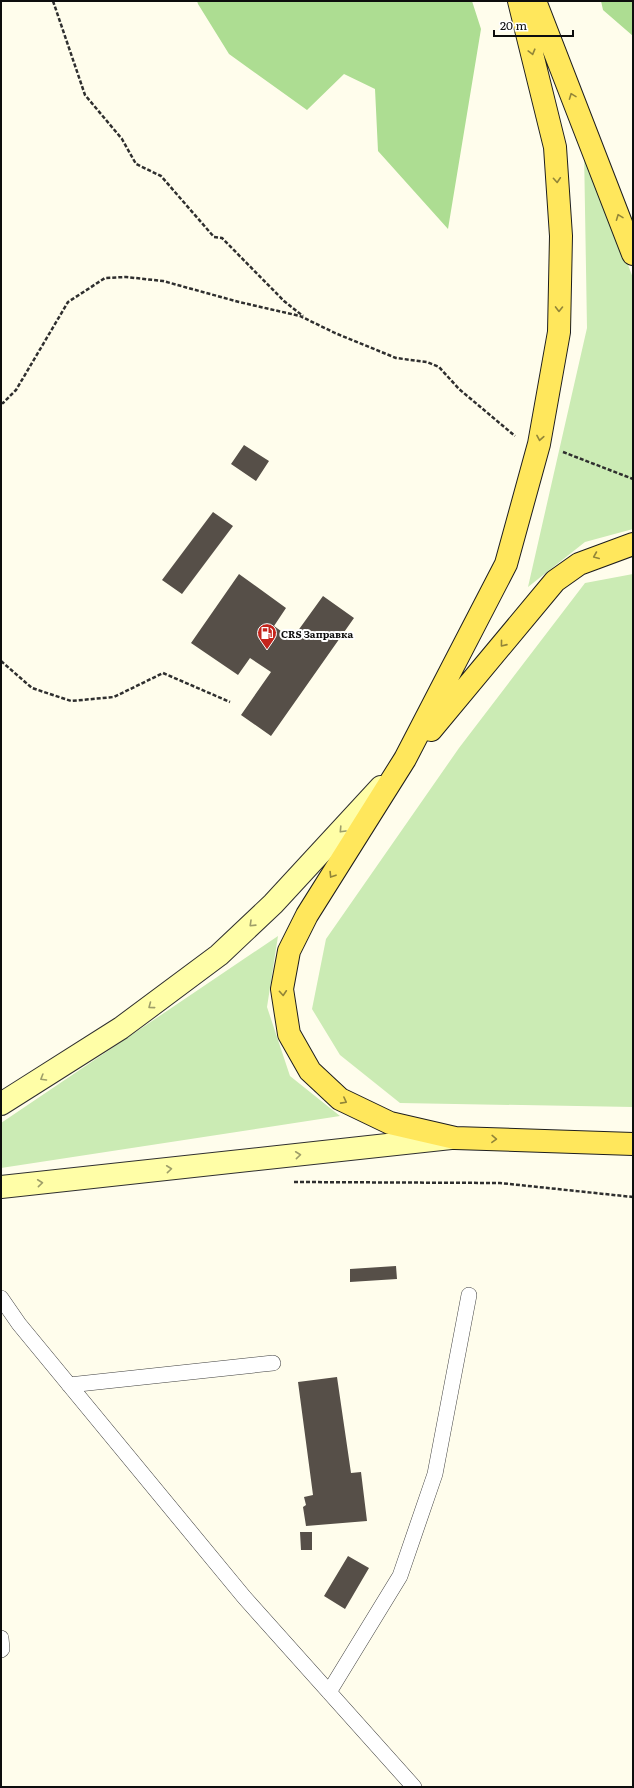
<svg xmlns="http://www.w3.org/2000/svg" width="634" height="1788" viewBox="0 0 634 1788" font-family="Literata,serif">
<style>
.green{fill:#cbebb4}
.forest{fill:#addd92}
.building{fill:#564f48}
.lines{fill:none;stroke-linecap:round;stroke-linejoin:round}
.lane-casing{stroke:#404040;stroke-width:16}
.secondary-casing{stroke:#2f2f2f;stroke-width:24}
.primary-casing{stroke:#1e1e1e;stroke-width:24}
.path{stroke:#2f2f2f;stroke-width:2.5;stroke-dasharray:4 2;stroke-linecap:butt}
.lane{stroke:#fff;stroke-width:15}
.secondary{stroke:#fffea7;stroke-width:22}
.primary{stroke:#ffe75c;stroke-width:22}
.oneway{stroke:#928538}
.oneway2{stroke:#9e9e69}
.labels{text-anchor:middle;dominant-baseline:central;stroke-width:4;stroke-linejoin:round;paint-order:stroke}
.poi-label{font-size:10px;font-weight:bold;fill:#0d0d0d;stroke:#fff;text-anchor:start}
</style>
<rect width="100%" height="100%" fill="#fffdec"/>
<path class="green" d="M584 149 633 278V529L585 542 528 587 587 328Z
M633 574V1107L400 1103 340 1055 312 1009 326 939 459 748 585 583Z
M278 936 267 1007 290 1076 340 1116 1 1168V1123Z"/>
<path class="forest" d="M197 1H472L481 29 448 229 378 151 375 89 344 74 307 110 229 54 198 4Z
M601 1H633V36L603 10Z"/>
<path class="building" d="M244 445 269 461 256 481 231 464Z
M213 512 233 526 182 594 162 580Z
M239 574 286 608 274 626 292 639 323 596 354 618 271 736 241 715 271 672 250 658 238 675 191 643Z
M396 1266 397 1279 350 1282V1269Z
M337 1377 351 1473 361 1472 367 1521 306 1526 303 1507 306 1505 304 1497 313 1495 298 1382Z
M300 1532H312V1550H301Z
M348 1556 369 1568 345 1609 324 1596Z"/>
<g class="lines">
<defs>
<path id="lane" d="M1 1298 19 1324 244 1597 414 1787
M69 1385 273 1363
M1 1638 2 1649 1 1650
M329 1692 400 1576 435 1474 469 1295"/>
<path id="secondary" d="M1 1104 121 1028 219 955 273 904 381 787
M1 1187 451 1138"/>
<path id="primary" d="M519 1 555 147 561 236 559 332 539 444 506 564 405 759 307 915 289 951 282 989 289 1034 310 1071 340 1099 390 1123 455 1138 633 1144
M535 1 633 254
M431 730 555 581 579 564 633 544"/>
</defs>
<use href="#lane" class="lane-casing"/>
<use href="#secondary" class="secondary-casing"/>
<use href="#primary" class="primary-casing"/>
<path class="path" d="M53 1 85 95 122 139 136 164 161 176 214 237 222 238 284 301 303 316
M1 403H3L16 390 68 302 105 278 126 277 163 281 239 302 300 316 335 333 396 358 427 362 439 367 459 389 515 436
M563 452 633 479
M1 661 32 688 71 701 114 697 163 673 230 702
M294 1182 500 1183 633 1197"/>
<use href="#lane" class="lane"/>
<use href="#secondary" class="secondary"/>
<use href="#primary" class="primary"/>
</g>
<defs><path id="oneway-chevron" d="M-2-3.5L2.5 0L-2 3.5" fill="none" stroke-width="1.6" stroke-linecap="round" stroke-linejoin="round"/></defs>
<g class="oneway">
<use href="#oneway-chevron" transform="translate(532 52) rotate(75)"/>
<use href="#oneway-chevron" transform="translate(572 96) rotate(-111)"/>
<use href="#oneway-chevron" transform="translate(557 180) rotate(86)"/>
<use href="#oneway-chevron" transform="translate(619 217) rotate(-111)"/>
<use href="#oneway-chevron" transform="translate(559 309) rotate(91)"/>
<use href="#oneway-chevron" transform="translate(540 438) rotate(100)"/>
<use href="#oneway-chevron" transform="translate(596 556) rotate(157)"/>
<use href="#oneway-chevron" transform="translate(503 644) rotate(129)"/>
<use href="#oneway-chevron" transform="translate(332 875) rotate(122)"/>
<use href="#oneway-chevron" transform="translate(283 993) rotate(86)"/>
<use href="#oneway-chevron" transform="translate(344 1101) rotate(28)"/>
<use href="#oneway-chevron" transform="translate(494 1139) rotate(2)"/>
</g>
<g class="oneway2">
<use href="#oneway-chevron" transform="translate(342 830) rotate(133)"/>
<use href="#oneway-chevron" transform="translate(252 924) rotate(136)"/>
<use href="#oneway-chevron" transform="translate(151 1006) rotate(143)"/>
<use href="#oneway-chevron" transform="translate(43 1078) rotate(149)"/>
<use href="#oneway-chevron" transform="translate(298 1155) rotate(-6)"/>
<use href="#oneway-chevron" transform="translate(169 1169) rotate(-6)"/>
<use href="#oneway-chevron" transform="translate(40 1183) rotate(-6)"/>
</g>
<defs>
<symbol id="fuel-pin" viewBox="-11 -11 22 30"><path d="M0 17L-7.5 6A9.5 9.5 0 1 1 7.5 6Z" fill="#c4251d" stroke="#fff"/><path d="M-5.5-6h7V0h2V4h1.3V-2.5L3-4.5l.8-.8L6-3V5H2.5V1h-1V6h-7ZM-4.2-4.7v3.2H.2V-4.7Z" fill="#fff"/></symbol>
</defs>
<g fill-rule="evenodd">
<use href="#fuel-pin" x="256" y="622" width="22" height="30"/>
</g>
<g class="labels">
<g class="poi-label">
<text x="281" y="633">CRS Заправка</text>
</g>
</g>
<rect width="634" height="1788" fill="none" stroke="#0d0d0d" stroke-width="4"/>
<path d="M494 30v6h79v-6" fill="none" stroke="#0d0d0d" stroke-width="2"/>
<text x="500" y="30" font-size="12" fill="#0d0d0d" stroke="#ffffff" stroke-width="3" paint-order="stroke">20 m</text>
</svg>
